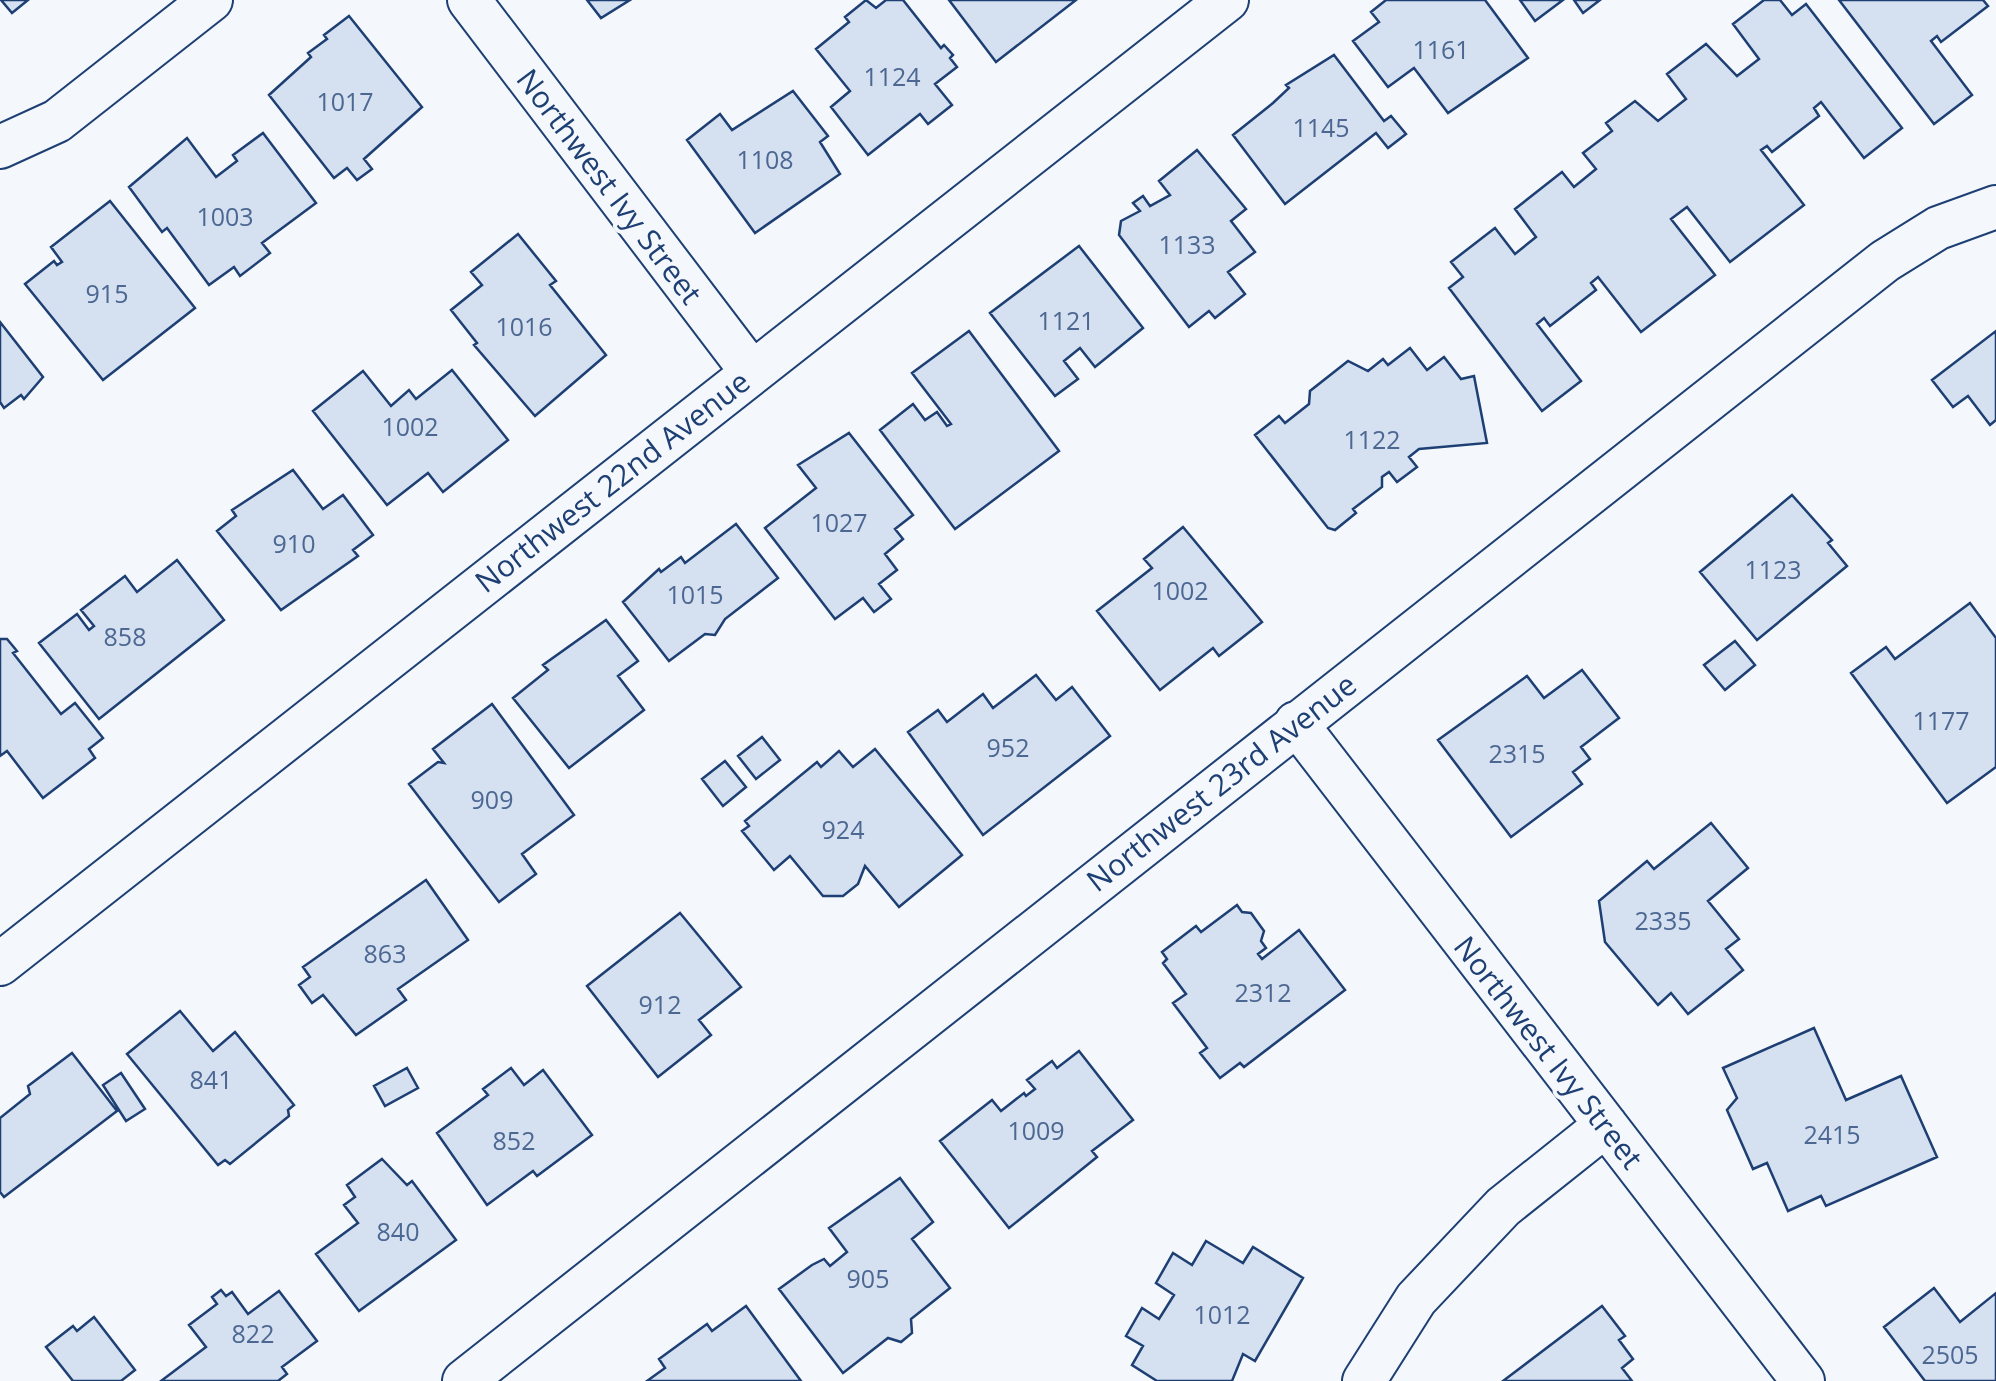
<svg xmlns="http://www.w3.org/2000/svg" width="1996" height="1381" viewBox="0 0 1996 1381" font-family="'Open Sans',sans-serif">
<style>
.building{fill:#d5e0f0;stroke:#1d3f73;stroke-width:2.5}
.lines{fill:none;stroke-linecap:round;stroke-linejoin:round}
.street-casing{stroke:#1d3f73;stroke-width:46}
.street{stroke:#f4f7fb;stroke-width:42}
.labels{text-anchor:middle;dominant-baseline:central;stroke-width:8;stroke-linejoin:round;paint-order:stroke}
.number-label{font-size:25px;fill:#4b6792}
.street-label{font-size:30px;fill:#1d3f73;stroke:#f4f7fb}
</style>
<rect width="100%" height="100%" fill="#f4f7fb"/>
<path class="building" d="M1 0H28L12 13Z
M587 0H630L601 18Z
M866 0 876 8 886 0H903L941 48 944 45 953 55 950 58 957 67 935 84 952 105 928 124 920 114 868 155 831 107 850 91 816 49 849 22 845 17Z
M949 0H1076L996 62Z
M1386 0H1485L1528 58 1448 113 1414 68 1388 87 1353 41 1379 22 1371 12Z
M1520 0H1563L1535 21Z
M1574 0H1600L1583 13Z
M1764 0H1780L1792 15 1806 4 1902 128 1864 158 1821 102 1814 108 1819 116 1772 152 1767 146 1761 150 1804 205 1730 262 1687 207 1671 219 1715 275 1641 332 1598 277 1591 283 1596 290 1550 326 1544 318 1537 324 1581 381 1542 411 1449 288 1463 277 1451 262 1495 228 1515 254 1536 237 1515 209 1562 172 1574 187 1596 169 1583 153 1612 131 1606 123 1635 101 1658 121 1686 99 1667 74 1706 44 1737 76 1759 59 1733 24Z
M1839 0H1983L1988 6 1941 42 1937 36 1931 41 1972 95 1934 124Z
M349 16 422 107 364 159 372 169 357 180 347 168 334 178 269 95 311 57 308 53 327 39 324 35Z
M1334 55 1384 121 1391 116 1406 134 1388 148 1376 133 1285 204 1233 135 1273 103 1289 88 1286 85Z
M793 91 828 136 820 142 840 174 755 233 687 140 720 114 732 130Z
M263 133 316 203 262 243 270 253 240 276 234 267 209 285 167 228 162 232 129 187 187 138 216 177 237 161 233 155Z
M1197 150 1246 209 1231 221 1255 252 1228 272 1245 294 1215 318 1209 311 1189 327 1119 235 1121 221 1140 211 1133 203 1143 196 1150 206 1170 195 1159 181Z
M110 201 195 308 103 380 25 284 54 261 57 265 62 262 51 247Z
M518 234 556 281 550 285 606 355 535 416 474 345 477 343 451 310 482 285 471 272Z
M1079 246 1143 328 1095 367 1080 348 1064 361 1078 379 1055 396 990 313Z
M0 322 43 377 24 399 21 395 4 408 0 402Z
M969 331 1059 451 955 529 880 430 913 404 925 420 937 412 947 426 951 424 912 373Z
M1996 331V420L1990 425 1968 396 1953 407 1932 380Z
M1410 348 1427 370 1444 357 1461 379 1474 376 1487 443 1419 449 1409 457 1417 467 1397 482 1389 472 1382 477V487L1353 509 1356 513 1335 530 1328 528 1255 435 1279 416 1285 423 1309 404 1310 391 1348 361 1368 371 1383 359 1388 365Z
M452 370 508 440 443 492 428 473 387 505 313 411 363 371 391 406 409 390 416 399Z
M849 433 913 515 895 529 903 539 885 554 897 570 879 584 891 599 874 612 863 598 835 619 765 528 816 488 798 465Z
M293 470 323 509 343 495 373 535 353 550 358 556 281 610 217 531 236 516 232 510Z
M1792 495 1832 540 1828 543 1847 566 1757 640 1700 572Z
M736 524 778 578 725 619 715 635 705 634 669 661 623 602 659 569 661 572 681 557 685 563Z
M1183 527 1262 622 1219 656 1213 648 1160 690 1097 611 1152 568 1144 559Z
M177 560 224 620 99 719 39 643 77 614 89 630 94 626 81 610 125 576 137 592Z
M1970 603 1996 638V767L1947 803 1851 673 1886 647 1895 659Z
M606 620 638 661 618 676 644 710 569 768 513 698 548 670 543 665Z
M0 639H7L17 651 13 653 61 714 75 703 103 738 89 749 95 758 43 798 7 751 0 756Z
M1735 641 1755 665 1725 690 1704 665Z
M1582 670 1619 718 1581 747 1590 759 1573 772 1582 784 1511 837 1438 740 1527 676 1544 698Z
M1036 675 1056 700 1072 687 1110 736 983 835 908 732 938 710 947 722 983 694 993 708Z
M492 704 574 815 522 854 536 874 499 902 409 784 438 762 444 763 433 749Z
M762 737 780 760 756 779 738 756Z
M875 749 962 855 899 907 865 866 858 884 843 896H823L790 856 774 870 742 831 749 826 745 821 817 762 821 767 839 751 853 767Z
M725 761 746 787 723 806 702 779Z
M1711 823 1748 868 1708 901 1739 939 1726 949 1743 970 1688 1014 1671 993 1658 1005 1605 942 1599 901 1647 861 1654 869Z
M426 880 468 940 398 989 406 1000 356 1035 323 995 312 1003 299 985 310 977 303 967Z
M1237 905 1242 912 1251 913 1264 931 1261 941 1266 948 1258 954 1262 959 1299 930 1345 990 1244 1067 1240 1063 1220 1078 1200 1053 1207 1048 1173 1003 1186 994 1163 963 1167 959 1162 952 1196 926 1201 932Z
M680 913 741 987 699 1020 711 1035 658 1077 587 986Z
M180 1011 213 1051 235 1032 294 1105 288 1110 289 1116 230 1164 225 1160 218 1165 127 1054Z
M1814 1028 1846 1100 1901 1076 1937 1157 1826 1206 1821 1196 1788 1211 1767 1163 1753 1169 1727 1110 1737 1098 1723 1068Z
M1079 1051 1133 1120 1092 1151 1097 1157 1009 1228 940 1141 992 1100 1001 1111 1024 1093 1026 1096 1035 1089 1027 1080 1052 1061 1057 1068Z
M72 1053 117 1111 4 1197 0 1192V1118L30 1094 28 1086Z
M407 1068 418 1088 385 1106 374 1086Z
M511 1068 524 1085 543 1070 592 1135 537 1176 533 1171 487 1205 437 1133 488 1095 483 1089Z
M121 1073 145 1109 126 1121 103 1085Z
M382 1159 407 1185 412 1181 456 1240 359 1311 316 1254 358 1223 344 1205 355 1197 347 1185Z
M900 1178 933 1222 912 1239 950 1288 911 1319 912 1333 901 1342 888 1338 843 1373 779 1289 812 1265 824 1259 830 1266 847 1252 829 1228Z
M1206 1241 1243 1263 1253 1247 1303 1278 1255 1361 1243 1354 1232 1381H1157L1132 1365 1143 1346 1126 1336 1142 1308 1159 1319 1174 1295 1156 1283 1173 1253 1192 1265Z
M1934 1288 1960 1322 1996 1293V1381H1925L1884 1327Z
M221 1290 226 1296 232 1292 248 1314 279 1291 317 1341 282 1367 287 1374 278 1381H161L206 1347 189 1325 217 1304 212 1297Z
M746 1306 801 1381H647L665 1368 659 1359 707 1324 712 1331Z
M1602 1306 1625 1336 1619 1340 1633 1359 1622 1368 1632 1381H1503Z
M94 1317 135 1370 121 1381H73L46 1347 73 1326 77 1331Z"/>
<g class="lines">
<defs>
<path id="street" d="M469 0 751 371
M0 147 57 121 211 0
M1296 723 1803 1381
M0 964 1227 0
M464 1381 1885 261 1938 228 1996 207
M1364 1381 1416 1299 1503 1207 1606 1125"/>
</defs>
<use href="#street" class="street-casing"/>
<use href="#street" class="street"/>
</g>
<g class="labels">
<g class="number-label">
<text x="1441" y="49">1161</text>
<text x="892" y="76">1124</text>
<text x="345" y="101">1017</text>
<text x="1321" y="127">1145</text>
<text x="765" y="159">1108</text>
<text x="225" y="216">1003</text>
<text x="1187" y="244">1133</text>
<text x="107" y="293">915</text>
<text x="1066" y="320">1121</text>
<text x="524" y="326">1016</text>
<text x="410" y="426">1002</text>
<text x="1372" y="439">1122</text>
<text x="839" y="522">1027</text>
<text x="294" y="543">910</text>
<text x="1773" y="569">1123</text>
<text x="1180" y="590">1002</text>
<text x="695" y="594">1015</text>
<text x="125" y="636">858</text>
<text x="1941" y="720">1177</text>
<text x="1008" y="747">952</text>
<text x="1517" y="753">2315</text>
<text x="492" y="799">909</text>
<text x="843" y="829">924</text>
<text x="1663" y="920">2335</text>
<text x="385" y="953">863</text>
<text x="1263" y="992">2312</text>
<text x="660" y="1004">912</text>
<text x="211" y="1079">841</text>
<text x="1036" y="1130">1009</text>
<text x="1832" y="1134">2415</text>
<text x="514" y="1140">852</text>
<text x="398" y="1231">840</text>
<text x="868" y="1278">905</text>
<text x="1222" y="1314">1012</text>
<text x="253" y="1333">822</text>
<text x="1950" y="1354">2505</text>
</g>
<g class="street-label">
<text transform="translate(610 186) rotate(53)">Northwest Ivy Street</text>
<text transform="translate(612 481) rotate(-38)">Northwest 22nd Avenue</text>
<text transform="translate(1221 782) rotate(-38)">Northwest 23rd Avenue</text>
<text transform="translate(1549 1052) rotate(52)">Northwest Ivy Street</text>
</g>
</g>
</svg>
